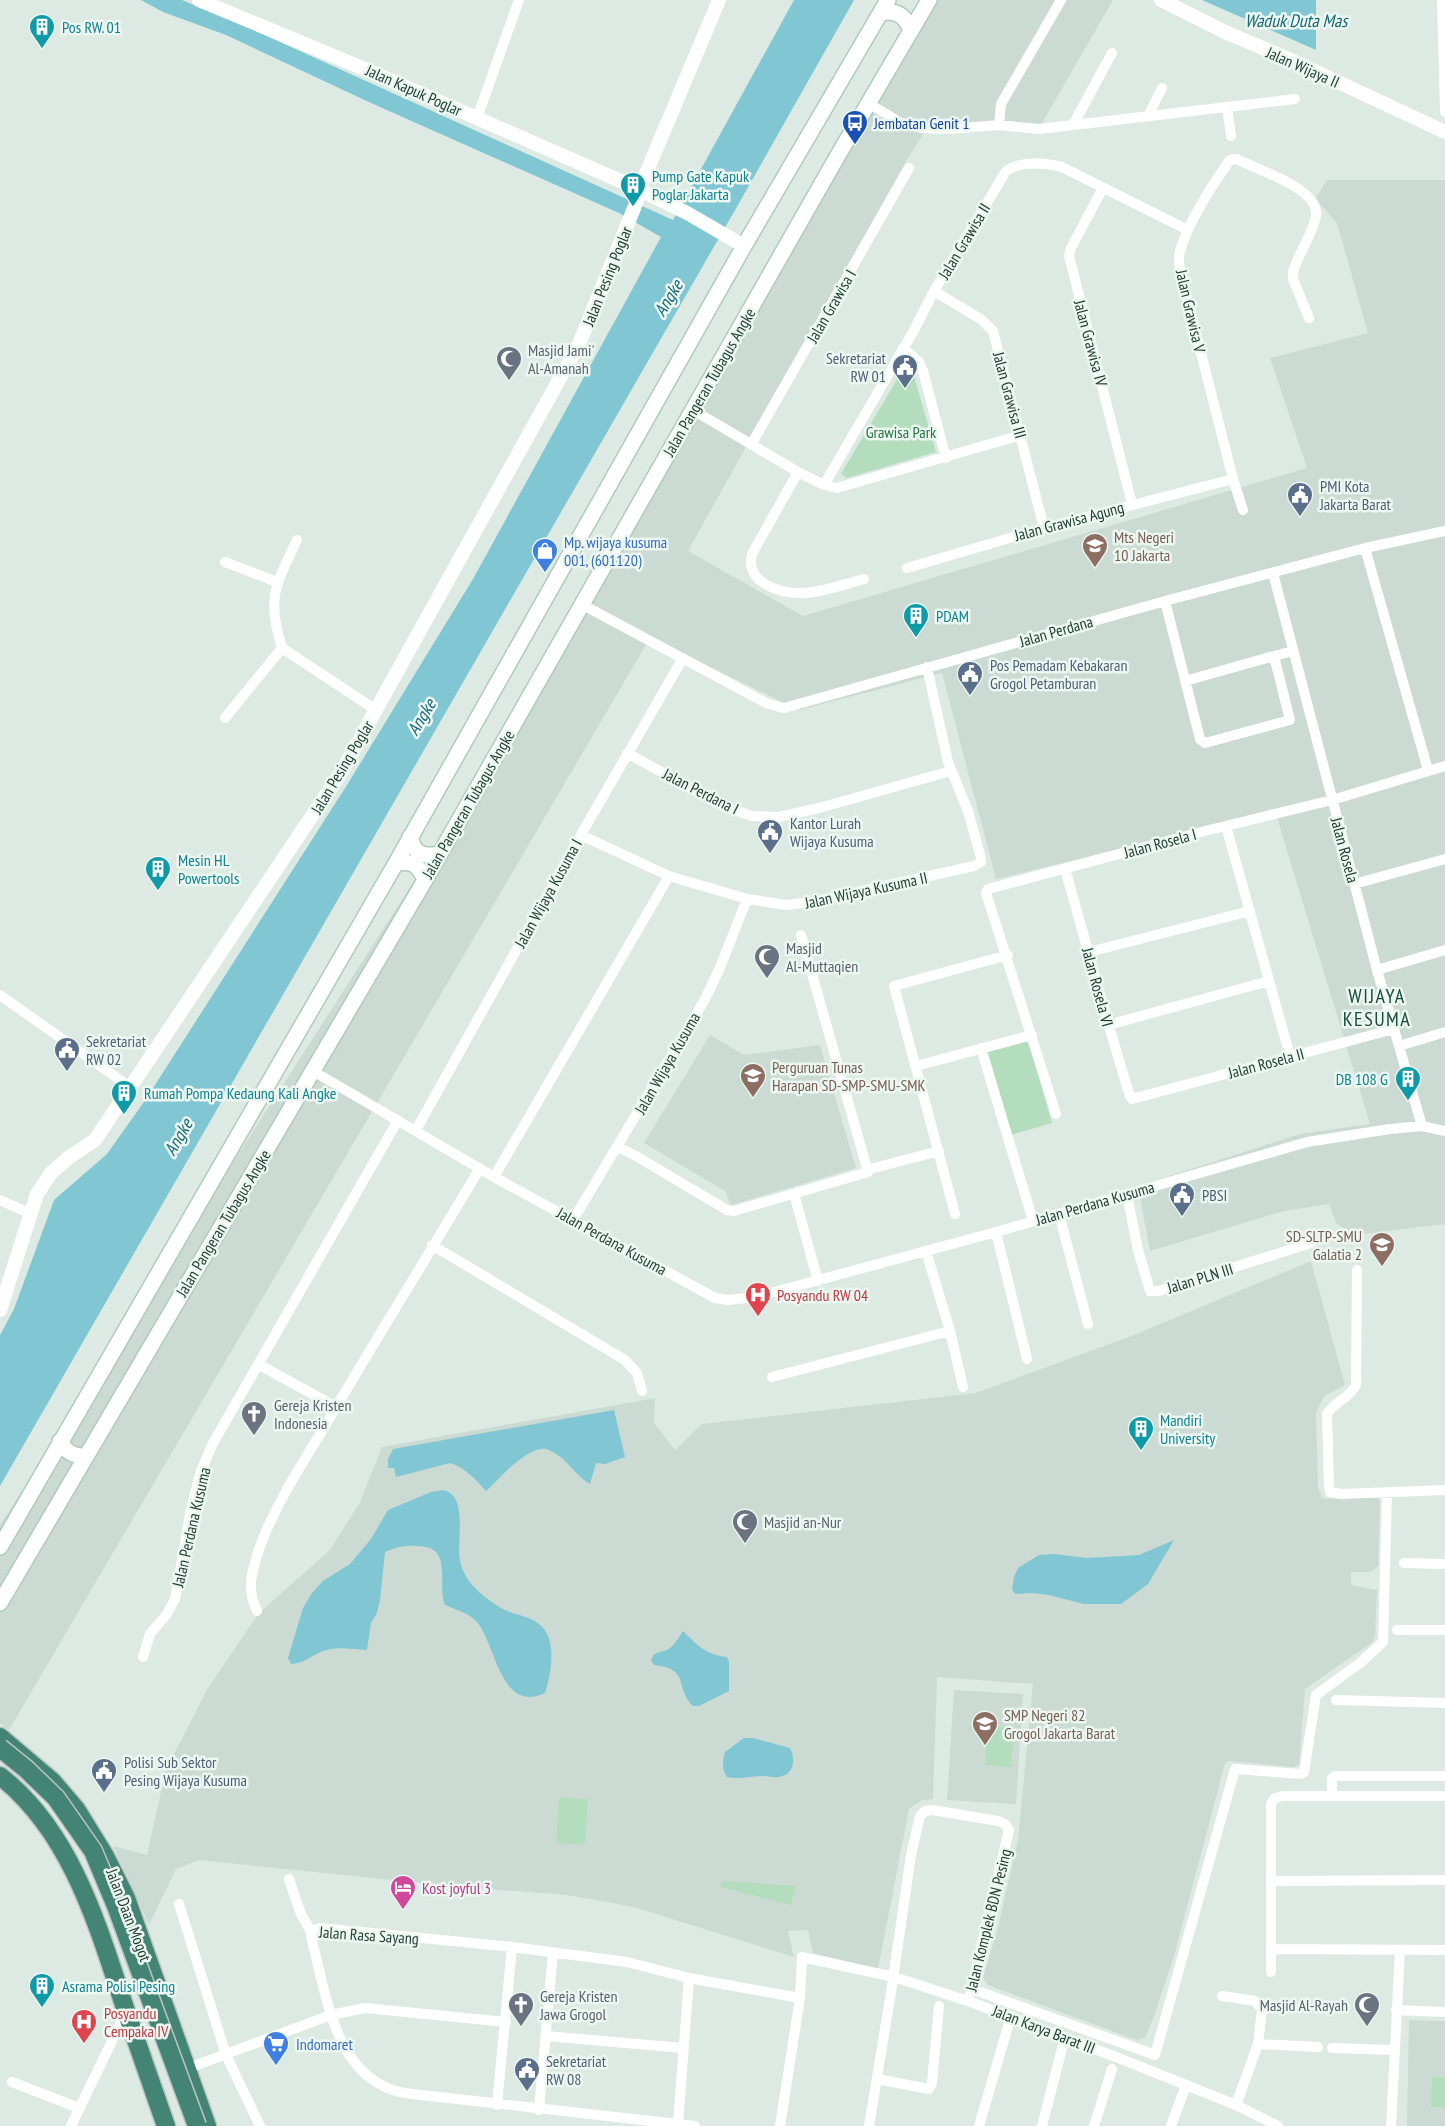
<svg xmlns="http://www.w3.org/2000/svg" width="1445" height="2126" viewBox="0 0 1445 2126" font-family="'PT Sans Narrow',sans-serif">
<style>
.built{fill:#cbdad3}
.green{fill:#b4ddbe}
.water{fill:#81c7d3}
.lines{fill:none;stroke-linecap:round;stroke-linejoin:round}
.secondary-casing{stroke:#b0cac0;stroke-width:18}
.trunk-casing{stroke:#bcc4c2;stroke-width:21}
.minor{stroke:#fff;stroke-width:10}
.tertiary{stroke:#fff;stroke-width:14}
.secondary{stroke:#fff;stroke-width:15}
.trunk{stroke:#448474;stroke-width:18}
.trunk-bridge-casing{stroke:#bcc4c2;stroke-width:21;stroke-linecap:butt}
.trunk-bridge{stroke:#448474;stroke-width:18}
.labels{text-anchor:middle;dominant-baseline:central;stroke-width:5;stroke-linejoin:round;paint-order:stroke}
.culture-label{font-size:16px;fill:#0d838f;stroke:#edf7f2;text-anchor:start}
.street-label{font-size:16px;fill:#1e3a32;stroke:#edf7f2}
.transit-label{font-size:16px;fill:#164399;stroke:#edf7f2;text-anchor:start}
.worship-label{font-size:16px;fill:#5b616d;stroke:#edf7f2;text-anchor:start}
.service-label{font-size:16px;fill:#4e5e75;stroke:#edf7f2;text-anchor:start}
.park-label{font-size:16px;fill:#277243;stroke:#edf7f2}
.education-label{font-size:16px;fill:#785e54;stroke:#edf7f2;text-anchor:start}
.shop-label{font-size:16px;fill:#366cbe;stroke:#edf7f2;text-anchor:start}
.health-label{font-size:16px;fill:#be3a42;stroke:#edf7f2;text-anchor:start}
.hotel-label{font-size:16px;fill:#b23c85;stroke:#edf7f2;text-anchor:start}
.water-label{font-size:18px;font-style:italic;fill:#166977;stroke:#edf7f2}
.quarter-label{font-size:20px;letter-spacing:1.5px;fill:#1a4c3f;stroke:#edf7f2}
</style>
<rect width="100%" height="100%" fill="#ddeae4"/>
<path class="built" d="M937 0H1113L1041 125 927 128 905 163 688 551 803 616 1307 468 1270 358 1368 333 1337 223 1315 199 1327 180H1445V1224L1354 1235 1336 1223 1329 1204 1284 1211 1150 1251 1138 1186 1300 1134 1370 1124 1275 811 996 879 942 673 799 710 650 638 9 1730 0 1723V1525L589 609Z
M710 1035 744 1055 820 1045 856 1168 731 1205 725 1191 644 1143Z
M1311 1261 1345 1385 1324 1396 1316 1413 1318 1488 1322 1498 1330 1499 1378 1497 1380 1502 1378 1566 1371 1572H1351V1585L1377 1590 1375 1637 1371 1643 1305 1689 1299 1765 1294 1767 1229 1761 1225 1763 1174 1956 1154 2016 1145 2038 1136 2040 988 1985 983 1977 997 1932 1018 1840 1033 1684 937 1677 933 1799 922 1800 909 1809 878 1969 813 1953 808 1930 788 1931 794 1957 634 1907 567 1895 460 1887 199 1860 176 1869 149 1925 113 1846 147 1855 166 1770 208 1688 259 1613 330 1550 360 1502 382 1447 655 1398 654 1423 675 1450 702 1424 976 1393 1134 1335Z
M954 1690 1023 1694 1016 1804 947 1800Z
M1409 2020 1445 2021V2126H1407Z"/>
<path class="green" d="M909 359 936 452 847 478 841 474Z
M1028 1039 1052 1123 1011 1135 987 1051Z
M987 1726 1014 1727 1011 1767 985 1765Z
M559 1797 588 1799 585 1845 556 1843Z
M722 1881 796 1886 791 1905 720 1887Z
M1432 2077 1445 2078V2107H1431Z"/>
<path class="water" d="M141 0H182L236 22 673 220 794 0H854L738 205 0 1486V1335L14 1309 54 1200 107 1154 146 1099 347 785 473 579 661 237 619 213 371 103 226 35 163 12Z
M1202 0H1316V50Z
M614 1410 625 1457 605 1464 596 1463 590 1484C579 1478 571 1466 562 1458 558 1455 551 1450 546 1449 527 1446 499 1479 486 1491 476 1480 465 1467 450 1463L396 1477 394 1468H388V1459L393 1449Z
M443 1490C469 1495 456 1541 460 1560 461 1567 465 1575 469 1581 477 1592 493 1604 505 1610 516 1615 529 1616 539 1624 558 1639 551 1674 545 1693 500 1714 496 1644 477 1622 469 1613 456 1610 445 1605 436 1585 455 1546 417 1546 405 1545 396 1547 385 1552L380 1600 377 1613 371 1623 367 1650C352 1649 337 1646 323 1651 312 1655 303 1664 291 1664L288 1658 303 1608 312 1593 323 1581 350 1564 371 1539 388 1510 431 1492Z
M1174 1540 1148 1584 1121 1604H1084L1049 1595 1032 1593 1015 1594 1012 1589 1014 1577 1018 1568 1039 1555 1055 1554 1086 1558 1139 1555Z
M683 1631C699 1647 705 1654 727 1657L729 1662V1691L699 1706H693C674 1687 691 1669 654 1665L651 1661C654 1649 662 1654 670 1648 676 1643 679 1637 683 1631Z
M744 1738H753L790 1748C796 1760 794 1775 778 1777 774 1778 769 1776 764 1776 751 1776 740 1780 727 1777 721 1769 723 1761 725 1752Z"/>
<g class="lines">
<defs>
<path id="secondary" d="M881 13C896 9 905 16 911 30
M410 837C415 854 422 857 438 854
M396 863C413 861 418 864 425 880
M60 1441C66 1452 73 1456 85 1456
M0 1547 396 863 744 246 888 0
M0 1603 425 880 837 157 929 0"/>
<path id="trunk" d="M0 1737 52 1781 76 1809 105 1856 126 1898 207 2126
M0 1776C73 1833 99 1930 127 2014 140 2052 153 2089 166 2126"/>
</defs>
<use href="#secondary" class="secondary-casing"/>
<use href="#trunk" class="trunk-casing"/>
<path class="minor" d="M1442 0 1445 112
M868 103 901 123 921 128 951 129 999 125 1039 129 1295 99
M1227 107 1231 136
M1148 116 1162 88
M477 118 519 0
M999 125 1001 104 1061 0
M1073 125 1112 53
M1103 188 1071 248 1069 256 1132 504
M934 291 982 320 993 331 1044 528
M903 348 919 362 923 371 946 458
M693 410 798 472 824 485 837 488 1021 435
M752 443 909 168
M798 472 752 554C744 583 781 594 804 593 824 592 845 584 864 579
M824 485 913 332 934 291 1006 171C1022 160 1044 163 1062 167L1188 230
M1243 510 1233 479 1181 274C1179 266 1178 258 1180 251 1188 223 1213 184 1230 160L1237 159C1257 170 1320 188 1316 216 1313 234 1298 254 1293 272V279L1309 318
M1365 548 1428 770
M225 562 277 582
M907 568 1044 528 1233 479
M1273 573 1377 970 1422 1126
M1165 601 1200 739 1205 743 1290 720 1274 656 1293 651
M583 605 768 704 784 708 1165 601 1365 548 1445 531
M282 648C266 597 276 585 297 540
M1185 681 1274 656
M225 718 282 648 376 710
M627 753 725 807 752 816 779 817 819 808 951 771
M1226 826 1290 1056
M581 835 669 876 747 899 786 905 813 902 974 866 981 862V858L968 811 948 762 927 667
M1065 869C1087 945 1106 1021 1130 1096L1132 1099 1394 1029
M1354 884 1445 859
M1089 952 1250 911
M1377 970 1445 950
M0 995 130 1087
M1108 1025 1269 981
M1399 1046 1445 1032
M981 1048 1033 1221
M916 1066 1032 1035
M313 1071 494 1177 715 1298 728 1300 756 1297 996 1232 1307 1142 1390 1129 1422 1126 1445 1131
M1056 1114 986 893 988 889 1205 831 1332 800 1445 766
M416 1130 575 845 683 658
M618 1147 636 1156 727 1210 734 1211 868 1172 801 935
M874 1168 939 1151
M494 1177 669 876
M794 1194 818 1281
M1127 1195 1138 1250 1150 1291H1159L1311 1243
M0 1200 31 1214
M955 1214 894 986 1008 955
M1059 1214 1088 1324
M573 1220 704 1001 719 970 747 899
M996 1232 1027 1359
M432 1245 625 1360 637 1373 642 1391
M926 1251 950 1331 963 1387
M1357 1270 1356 1385C1350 1398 1334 1402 1327 1414L1329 1487 1330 1492 1341 1494 1445 1490
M258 1364 336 1407
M772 1377 950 1331
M1404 1563 1445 1564
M257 1611C248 1592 250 1579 256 1559 268 1516 302 1464 325 1426 376 1339 429 1254 480 1168
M1397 1630H1445
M143 1657 150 1634 167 1614 175 1599 191 1509 200 1474 212 1445 398 1120
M1336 1700 1445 1703
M1332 1795V1778L1335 1776H1445
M289 1879C293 1891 297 1903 301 1914 304 1920 308 1925 310 1931 312 1936 312 1943 314 1949 328 2004 338 2080 404 2093L695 2126
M1272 1881 1445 1880
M179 1904 226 2055 260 2126
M311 1933 312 1930 320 1928 512 1947 627 1962 689 1978 800 1998
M1271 1949 1445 1950
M1271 1972V1804L1275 1798 1283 1796H1445
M972 1989 1155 2055 1235 1769 1301 1774 1304 1772 1316 1695 1360 1663 1383 1642 1387 1492
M1222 1996 1255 2001 1262 2010 1258 2044 1236 2105
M1396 2010 1445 2012
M546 2036 683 2048
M1258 2044 1318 2047
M1332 2048 1394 2050
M186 2069 331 2015 365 2008 506 2022
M877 2079 929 2089 932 2083 939 2006
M12 2082 79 2108
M497 2105 512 1947
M539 2110 553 1952
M678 2124 689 1978
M71 2126 126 2012
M780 2126 800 1998 802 1957 894 1977 968 2001 1116 2057 1236 2105 1278 2126
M869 2126 892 1986 911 1855 920 1816 925 1811 932 1810 998 1821 1005 1824 1009 1830 970 1994
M979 2126 1011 2016
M1042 2126 1065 2037
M1094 2126 1112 2069
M1171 2126 1186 2085
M1391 2126 1400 1950"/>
<path class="tertiary" d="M199 0 367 70 632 186 687 213 744 246
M1161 0 1225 32 1291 60 1445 132
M639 190 719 0
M0 1310 37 1194 51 1173 68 1158 95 1140 342 771 579 344 641 191"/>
<use href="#secondary" class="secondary"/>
<use href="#trunk" class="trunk"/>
<defs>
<path id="trunk-bridge" d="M0 1748 26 1769 56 1798 93 1851 116 1906 197 2126"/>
</defs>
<use href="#trunk-bridge" class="trunk-bridge-casing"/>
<use href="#trunk-bridge" class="trunk-bridge"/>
</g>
<defs>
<symbol id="building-pin" viewBox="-11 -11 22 30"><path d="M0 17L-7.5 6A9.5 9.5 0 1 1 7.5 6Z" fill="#0f9aa8" stroke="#edf7f2"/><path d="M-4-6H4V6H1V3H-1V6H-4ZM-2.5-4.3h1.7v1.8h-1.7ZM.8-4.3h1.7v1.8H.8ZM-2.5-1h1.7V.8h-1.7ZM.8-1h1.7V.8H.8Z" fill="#fff"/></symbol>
<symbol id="bus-pin" viewBox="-11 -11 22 30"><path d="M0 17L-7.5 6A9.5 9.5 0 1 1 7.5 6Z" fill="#1a4fb4" stroke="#edf7f2"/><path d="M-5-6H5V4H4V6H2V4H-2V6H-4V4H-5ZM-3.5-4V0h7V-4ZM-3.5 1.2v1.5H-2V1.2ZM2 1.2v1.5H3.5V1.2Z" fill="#fff"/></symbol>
<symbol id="mosque-pin" viewBox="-11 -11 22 30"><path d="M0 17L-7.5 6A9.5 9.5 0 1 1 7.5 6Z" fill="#6b7280" stroke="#edf7f2"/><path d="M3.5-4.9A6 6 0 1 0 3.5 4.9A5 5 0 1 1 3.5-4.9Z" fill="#fff"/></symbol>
<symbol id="civic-pin" viewBox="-11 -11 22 30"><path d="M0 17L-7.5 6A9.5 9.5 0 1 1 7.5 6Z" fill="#5c6f8a" stroke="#edf7f2"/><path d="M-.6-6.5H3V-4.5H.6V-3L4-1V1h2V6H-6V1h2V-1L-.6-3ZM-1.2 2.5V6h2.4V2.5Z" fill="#fff"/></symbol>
<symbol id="school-pin" viewBox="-11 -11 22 30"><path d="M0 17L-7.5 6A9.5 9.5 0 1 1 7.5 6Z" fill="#8d6e63" stroke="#edf7f2"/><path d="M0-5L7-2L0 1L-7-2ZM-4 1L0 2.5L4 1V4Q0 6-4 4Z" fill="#fff"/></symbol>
<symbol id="shop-pin" viewBox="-11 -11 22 30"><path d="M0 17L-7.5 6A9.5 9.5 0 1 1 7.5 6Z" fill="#3f7fe0" stroke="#edf7f2"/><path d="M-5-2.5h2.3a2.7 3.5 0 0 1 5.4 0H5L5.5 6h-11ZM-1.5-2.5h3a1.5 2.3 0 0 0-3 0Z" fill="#fff"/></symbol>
<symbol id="hospital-pin" viewBox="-11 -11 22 30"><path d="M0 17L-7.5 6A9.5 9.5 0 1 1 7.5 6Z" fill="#e0444e" stroke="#edf7f2"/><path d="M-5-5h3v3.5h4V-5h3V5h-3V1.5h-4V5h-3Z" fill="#fff"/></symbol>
<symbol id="church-pin" viewBox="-11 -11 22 30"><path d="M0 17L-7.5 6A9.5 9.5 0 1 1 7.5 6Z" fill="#6b7280" stroke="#edf7f2"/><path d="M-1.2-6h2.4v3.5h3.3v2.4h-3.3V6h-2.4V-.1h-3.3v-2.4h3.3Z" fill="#fff"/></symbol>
<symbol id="hotel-pin" viewBox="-11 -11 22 30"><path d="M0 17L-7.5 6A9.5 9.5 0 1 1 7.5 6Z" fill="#d1479c" stroke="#edf7f2"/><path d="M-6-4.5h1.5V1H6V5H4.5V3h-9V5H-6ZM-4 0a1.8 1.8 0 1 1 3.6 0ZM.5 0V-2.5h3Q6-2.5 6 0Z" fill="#fff"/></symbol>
<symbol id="supermarket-pin" viewBox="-11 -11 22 30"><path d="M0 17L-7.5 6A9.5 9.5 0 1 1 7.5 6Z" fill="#3f7fe0" stroke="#edf7f2"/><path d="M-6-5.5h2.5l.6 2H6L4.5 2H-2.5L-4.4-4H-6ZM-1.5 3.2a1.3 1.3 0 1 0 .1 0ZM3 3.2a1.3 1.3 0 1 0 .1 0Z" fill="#fff"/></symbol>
</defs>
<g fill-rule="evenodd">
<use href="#building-pin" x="27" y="12" width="30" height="40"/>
<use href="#bus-pin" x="840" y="108" width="30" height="40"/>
<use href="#building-pin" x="618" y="170" width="30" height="40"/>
<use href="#mosque-pin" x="494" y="344" width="30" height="40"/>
<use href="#civic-pin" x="890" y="352" width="30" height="40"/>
<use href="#civic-pin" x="1285" y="480" width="30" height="40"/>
<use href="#school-pin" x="1080" y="531" width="30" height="40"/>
<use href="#shop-pin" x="530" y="536" width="30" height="40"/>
<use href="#building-pin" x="901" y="601" width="30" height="40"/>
<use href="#civic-pin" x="955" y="659" width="30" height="40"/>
<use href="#civic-pin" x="755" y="817" width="30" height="40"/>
<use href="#building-pin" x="143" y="854" width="30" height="40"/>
<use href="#mosque-pin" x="752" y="942" width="30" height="40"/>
<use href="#civic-pin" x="52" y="1035" width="30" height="40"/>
<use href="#school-pin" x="738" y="1061" width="30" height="40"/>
<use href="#building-pin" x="1393" y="1064" width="30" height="40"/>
<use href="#building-pin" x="109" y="1078" width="30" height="40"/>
<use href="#civic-pin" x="1167" y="1180" width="30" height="40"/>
<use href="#school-pin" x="1367" y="1230" width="30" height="40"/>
<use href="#hospital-pin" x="743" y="1280" width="30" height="40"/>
<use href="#church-pin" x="239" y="1399" width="30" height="40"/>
<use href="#building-pin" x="1126" y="1414" width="30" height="40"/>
<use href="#mosque-pin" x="730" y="1507" width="30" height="40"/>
<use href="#school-pin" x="970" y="1709" width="30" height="40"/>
<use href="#civic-pin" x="89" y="1756" width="30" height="40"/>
<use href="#hotel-pin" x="388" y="1873" width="30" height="40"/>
<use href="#building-pin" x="27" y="1971" width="30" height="40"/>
<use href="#church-pin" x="506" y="1990" width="30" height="40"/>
<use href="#mosque-pin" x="1352" y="1990" width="30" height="40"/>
<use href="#hospital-pin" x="69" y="2007" width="30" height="40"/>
<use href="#supermarket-pin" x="261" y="2029" width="30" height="40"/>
<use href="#civic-pin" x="512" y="2055" width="30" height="40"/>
</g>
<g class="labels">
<g class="culture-label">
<text x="62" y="27">Pos RW. 01</text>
<text x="652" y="176">Pump Gate Kapuk<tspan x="652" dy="18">Poglar Jakarta</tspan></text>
<text x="936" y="616">PDAM</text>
<text x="178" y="860">Mesin HL<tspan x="178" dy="18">Powertools</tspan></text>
<text x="1388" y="1079" text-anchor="end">DB 108 G</text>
<text x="144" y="1093">Rumah Pompa Kedaung Kali Angke</text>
<text x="1160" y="1420">Mandiri<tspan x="1160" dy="18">University</tspan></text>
<text x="62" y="1986">Asrama Polisi Pesing</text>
</g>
<g class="street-label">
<text transform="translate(1303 67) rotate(24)">Jalan Wijaya II</text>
<text transform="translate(414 90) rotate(24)">Jalan Kapuk Poglar</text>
<text transform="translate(964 241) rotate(-59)">Jalan Grawisa II</text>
<text transform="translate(607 276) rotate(-68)">Jalan Pesing Poglar</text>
<text transform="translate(831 306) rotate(-60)">Jalan Grawisa I</text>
<text transform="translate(1191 311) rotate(77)">Jalan Grawisa V</text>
<text transform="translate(1091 343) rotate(75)">Jalan Grawisa IV</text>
<text transform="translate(709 382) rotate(-60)">Jalan Pangeran Tubagus Angke</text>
<text transform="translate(1010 395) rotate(75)">Jalan Grawisa III</text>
<text transform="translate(1069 521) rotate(-15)">Jalan Grawisa Agung</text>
<text transform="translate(1056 631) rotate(-16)">Jalan Perdana</text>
<text transform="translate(342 767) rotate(-59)">Jalan Pesing Poglar</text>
<text transform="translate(701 791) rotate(27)">Jalan Perdana I</text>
<text transform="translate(468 804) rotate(-60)">Jalan Pangeran Tubagus Angke</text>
<text transform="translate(1160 843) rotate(-15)">Jalan Rosela I</text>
<text transform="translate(1345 850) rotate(75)">Jalan Rosela</text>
<text transform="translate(866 890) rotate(-12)">Jalan Wijaya Kusuma II</text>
<text transform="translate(548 893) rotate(-61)">Jalan Wijaya Kusuma I</text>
<text transform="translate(1098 987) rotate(75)">Jalan Rosela VI</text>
<text transform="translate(667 1063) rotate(-60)">Jalan Wijaya Kusuma</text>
<text transform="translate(1266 1063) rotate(-15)">Jalan Rosela II</text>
<text transform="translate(1095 1203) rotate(-16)">Jalan Perdana Kusuma</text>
<text transform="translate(223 1223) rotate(-59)">Jalan Pangeran Tubagus Angke</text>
<text transform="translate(612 1241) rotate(29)">Jalan Perdana Kusuma</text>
<text transform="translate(1200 1278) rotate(-17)">Jalan PLN III</text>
<text transform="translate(191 1527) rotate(-77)">Jalan Perdana Kusuma</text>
<text transform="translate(129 1915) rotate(69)">Jalan Daan Mogot</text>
<text transform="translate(988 1920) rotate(-76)">Jalan Komplek BDN Pesing</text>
<text transform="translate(369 1935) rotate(4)">Jalan Rasa Sayang</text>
<text transform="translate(1044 2029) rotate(21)">Jalan Karya Barat III</text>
</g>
<g class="transit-label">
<text x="874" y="123">Jembatan Genit 1</text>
</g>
<g class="worship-label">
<text x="528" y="350">Masjid Jami'<tspan x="528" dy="18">Al-Amanah</tspan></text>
<text x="786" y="948">Masjid<tspan x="786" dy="18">Al-Muttaqien</tspan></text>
<text x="274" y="1405">Gereja Kristen<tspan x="274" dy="18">Indonesia</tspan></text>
<text x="764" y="1522">Masjid an-Nur</text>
<text x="540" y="1996">Gereja Kristen<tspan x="540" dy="18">Jawa Grogol</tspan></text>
<text x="1348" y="2005" text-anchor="end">Masjid Al-Rayah</text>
</g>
<g class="service-label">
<text x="886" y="358" text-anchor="end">Sekretariat<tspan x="886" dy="18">RW 01</tspan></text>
<text x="1320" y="486">PMI Kota<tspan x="1320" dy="18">Jakarta Barat</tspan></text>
<text x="990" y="665">Pos Pemadam Kebakaran<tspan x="990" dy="18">Grogol Petamburan</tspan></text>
<text x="790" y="823">Kantor Lurah<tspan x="790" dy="18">Wijaya Kusuma</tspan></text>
<text x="86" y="1041">Sekretariat<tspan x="86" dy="18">RW 02</tspan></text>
<text x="1202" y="1195">PBSI</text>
<text x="124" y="1762">Polisi Sub Sektor<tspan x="124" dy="18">Pesing Wijaya Kusuma</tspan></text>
<text x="546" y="2061">Sekretariat<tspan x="546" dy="18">RW 08</tspan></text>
</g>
<g class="park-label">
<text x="901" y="432">Grawisa Park</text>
</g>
<g class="education-label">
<text x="1114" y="537">Mts Negeri<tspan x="1114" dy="18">10 Jakarta</tspan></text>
<text x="772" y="1067">Perguruan Tunas<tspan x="772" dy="18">Harapan SD-SMP-SMU-SMK</tspan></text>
<text x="1362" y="1236" text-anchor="end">SD-SLTP-SMU<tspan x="1362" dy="18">Galatia 2</tspan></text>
<text x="1004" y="1715">SMP Negeri 82<tspan x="1004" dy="18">Grogol Jakarta Barat</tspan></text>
</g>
<g class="shop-label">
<text x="564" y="542">Mp. wijaya kusuma<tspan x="564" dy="18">001, (601120)</tspan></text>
<text x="296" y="2044">Indomaret</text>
</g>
<g class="health-label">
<text x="777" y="1295">Posyandu RW 04</text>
<text x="104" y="2013">Posyandu<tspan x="104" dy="18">Cempaka IV</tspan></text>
</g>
<g class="hotel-label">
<text x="422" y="1888">Kost joyful 3</text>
</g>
<g class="water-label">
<text x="1296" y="20">Waduk Duta Mas</text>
<text transform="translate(668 298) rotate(-59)">Angke</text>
<text transform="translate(421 717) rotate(-59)">Angke</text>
<text transform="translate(178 1137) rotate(-60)">Angke</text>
</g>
<g class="quarter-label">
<text x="1377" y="996">WIJAYA<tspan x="1377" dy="23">KESUMA</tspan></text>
</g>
</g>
</svg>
